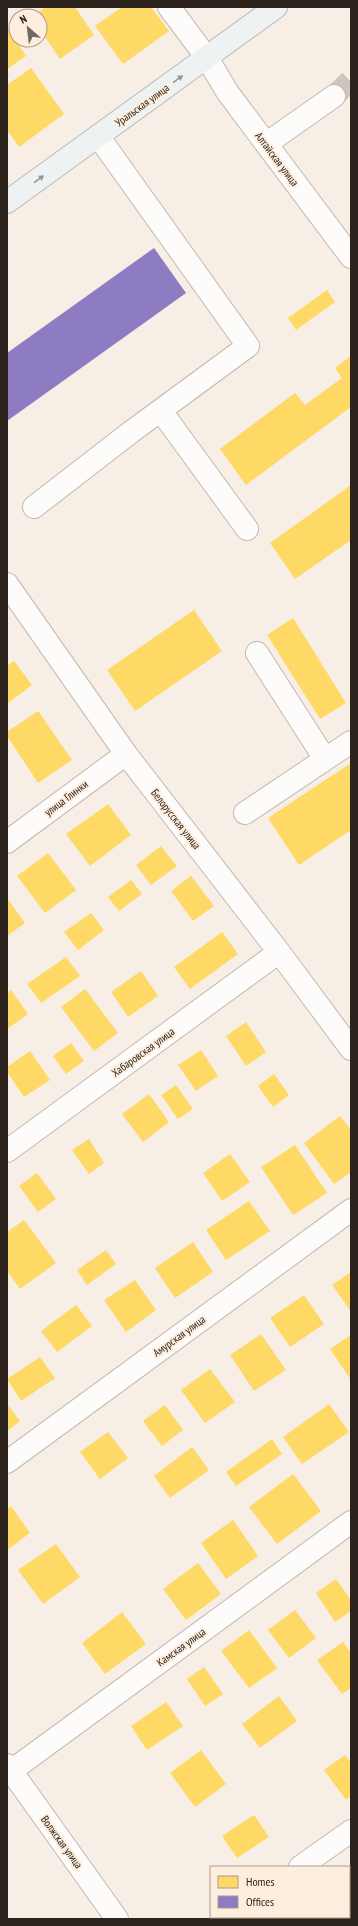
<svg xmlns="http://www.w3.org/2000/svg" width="358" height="1926" viewBox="0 0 358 1926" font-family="'PT Sans Narrow',sans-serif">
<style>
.homes{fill:#ffd966}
.offices{fill:#8e7cc3}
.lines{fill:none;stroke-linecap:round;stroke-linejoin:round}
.minor-tunnel{stroke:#cec5bd;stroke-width:22;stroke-dasharray:22 11;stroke-linecap:butt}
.minor-casing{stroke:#c1b9b1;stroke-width:24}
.major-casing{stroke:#b6babb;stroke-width:24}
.minor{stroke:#fefcfb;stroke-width:22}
.major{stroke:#eef2f3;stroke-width:22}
.oneway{fill:#969592}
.labels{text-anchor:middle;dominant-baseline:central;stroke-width:4;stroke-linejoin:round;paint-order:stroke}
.street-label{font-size:11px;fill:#2b231c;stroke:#feeede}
</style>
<rect width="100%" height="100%" fill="#f7eee5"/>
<path class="homes" d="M46 7H75L94 35 60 59 40 30V16H33Z
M122 7H151L169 31 123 64 95 26Z
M7 27 26 56 7 69Z
M31 68 64 114 19 147 7 130V85Z
M327 290 335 302 296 330 288 318Z
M351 356V407L246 485 220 449 295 393 305 405 342 378 335 368Z
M351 485V540L295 579 270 543Z
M194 610 222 651 135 711 107 670Z
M293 618 346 703 320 719 267 635Z
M14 661 32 685 7 704V666Z
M38 711 72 760 38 783 7 736V732Z
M351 763V830L299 865 268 818Z
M108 804 131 835 90 866 66 834Z
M161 846 177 866 151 885 136 865Z
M48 853 76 890 45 913 17 876Z
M191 876 214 906 193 921 171 891Z
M131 880 142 894 119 911 108 897Z
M7 898 25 923 7 936Z
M91 913 104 930 78 950 64 932Z
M222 932 238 954 190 989 174 967Z
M66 957 80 976 41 1003 27 984Z
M141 971 158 996 128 1017 111 992Z
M85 989 118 1033 94 1051 61 1007Z
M11 990 28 1014 7 1029V993Z
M246 1022 266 1052 246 1066 226 1036Z
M71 1043 84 1061 66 1074 53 1056Z
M201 1050 218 1076 196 1091 178 1065Z
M30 1051 50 1080 24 1097 7 1072V1067Z
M274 1074 289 1095 273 1107 258 1086Z
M176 1085 193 1109 178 1119 161 1095Z
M149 1094 169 1122 143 1142 122 1114Z
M340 1116 351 1130V1172L334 1184 304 1143Z
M89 1139 104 1163 89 1174 72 1150Z
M295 1145 327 1193 293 1215 261 1167Z
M230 1154 250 1182 222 1201 203 1173Z
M37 1173 56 1199 38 1212 19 1186Z
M249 1201 270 1231 226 1260 206 1230Z
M24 1220 56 1263 20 1289 7 1271V1232Z
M193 1242 213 1272 175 1298 155 1268Z
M106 1250 116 1264 87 1285 77 1270Z
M351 1272V1309L350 1310 332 1285Z
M135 1280 156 1310 126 1332 104 1300Z
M304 1295 324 1324 290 1347 270 1318Z
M76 1305 92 1326 57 1352 41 1331Z
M261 1334 286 1370 254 1391 230 1355Z
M351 1335V1380L330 1349Z
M40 1357 55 1378 21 1401 7 1379Z
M210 1369 235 1402 205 1423 181 1390Z
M7 1404 20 1421 7 1431Z
M329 1404 349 1432 302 1464 283 1437Z
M165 1405 183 1430 162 1446 143 1421Z
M108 1432 128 1458 100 1479 80 1452Z
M272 1439 282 1454 236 1486 226 1472Z
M192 1447 209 1470 170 1498 154 1476Z
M293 1474 321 1511 277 1544 249 1507Z
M11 1506 30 1533 7 1550V1509Z
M233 1520 258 1556 226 1579 201 1543Z
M56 1544 80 1577 43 1604 18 1570Z
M198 1563 221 1594 186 1620 163 1589Z
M336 1579 351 1600V1611L335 1622 316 1593Z
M295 1610 316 1638 289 1658 268 1630Z
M122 1612 146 1644 105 1674 82 1643Z
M249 1630 277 1668 249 1688 221 1651Z
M343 1642 351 1653V1688L342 1694 317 1660Z
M204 1667 223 1694 205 1706 187 1679Z
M279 1696 297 1721 260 1748 242 1724Z
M166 1702 183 1726 147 1750 131 1726Z
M201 1750 226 1784 195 1807 170 1773Z
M345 1755 351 1763V1796L346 1800 324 1770Z
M254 1815 269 1837 237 1858 222 1836Z
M351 1876V1919H286L289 1917H349V1877Z"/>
<path class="offices" d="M154 248 186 293 7 421V353Z"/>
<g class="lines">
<path class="minor-tunnel" d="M334 96 351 80"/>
<defs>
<path id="minor" d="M169 7 207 58 228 93 351 257
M266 144 334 96
M161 411 247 529
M34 507 131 432 248 346 98 136
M7 584 126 754 279 952 351 1049
M257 653 325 759
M245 813 351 742
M7 842 126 754
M7 1151 279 952
M7 1462 351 1210
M7 1765 117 1919
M11 1771 351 1522
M300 1867 351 1831
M227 1919 229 1917"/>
<path id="major" d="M7 202 276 7"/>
</defs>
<use href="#minor" class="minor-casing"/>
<use href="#major" class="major-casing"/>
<use href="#minor" class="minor"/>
<use href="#major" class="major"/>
</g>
<defs><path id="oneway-solid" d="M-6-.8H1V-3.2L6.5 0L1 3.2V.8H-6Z"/></defs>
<g class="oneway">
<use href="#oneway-solid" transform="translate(178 79) rotate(-36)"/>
<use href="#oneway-solid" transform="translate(39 179) rotate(-36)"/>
</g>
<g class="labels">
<g class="street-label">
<text transform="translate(142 105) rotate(-36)">Уральская улица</text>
<text transform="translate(277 159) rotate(53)">Алтайская улица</text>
<text transform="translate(66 798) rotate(-37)">улица Глинки</text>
<text transform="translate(176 819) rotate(52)">Белорусская улица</text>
<text transform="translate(143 1052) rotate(-36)">Хабаровская улица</text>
<text transform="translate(179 1336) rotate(-36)">Амурская улица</text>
<text transform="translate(181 1647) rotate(-36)">Камская улица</text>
<text transform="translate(62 1842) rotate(54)">Волжская улица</text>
</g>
</g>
<rect width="358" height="1926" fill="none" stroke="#2b231c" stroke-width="16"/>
<rect x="210" y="1866" width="140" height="52" fill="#feeede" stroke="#aa9d90"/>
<rect x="218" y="1876" width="20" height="12" fill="#ffd966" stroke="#aa9d90"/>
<text x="246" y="1886" font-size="12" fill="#2b231c">Homes</text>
<rect x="218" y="1896" width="20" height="12" fill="#8e7cc3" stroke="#aa9d90"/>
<text x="246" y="1906" font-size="12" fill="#2b231c">Offices</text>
<g transform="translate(28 28) rotate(332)"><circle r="19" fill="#feeede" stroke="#aa9d90"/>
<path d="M0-3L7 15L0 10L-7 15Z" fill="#726a62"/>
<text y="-6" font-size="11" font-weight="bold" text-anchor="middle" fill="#2b231c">N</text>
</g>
</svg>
